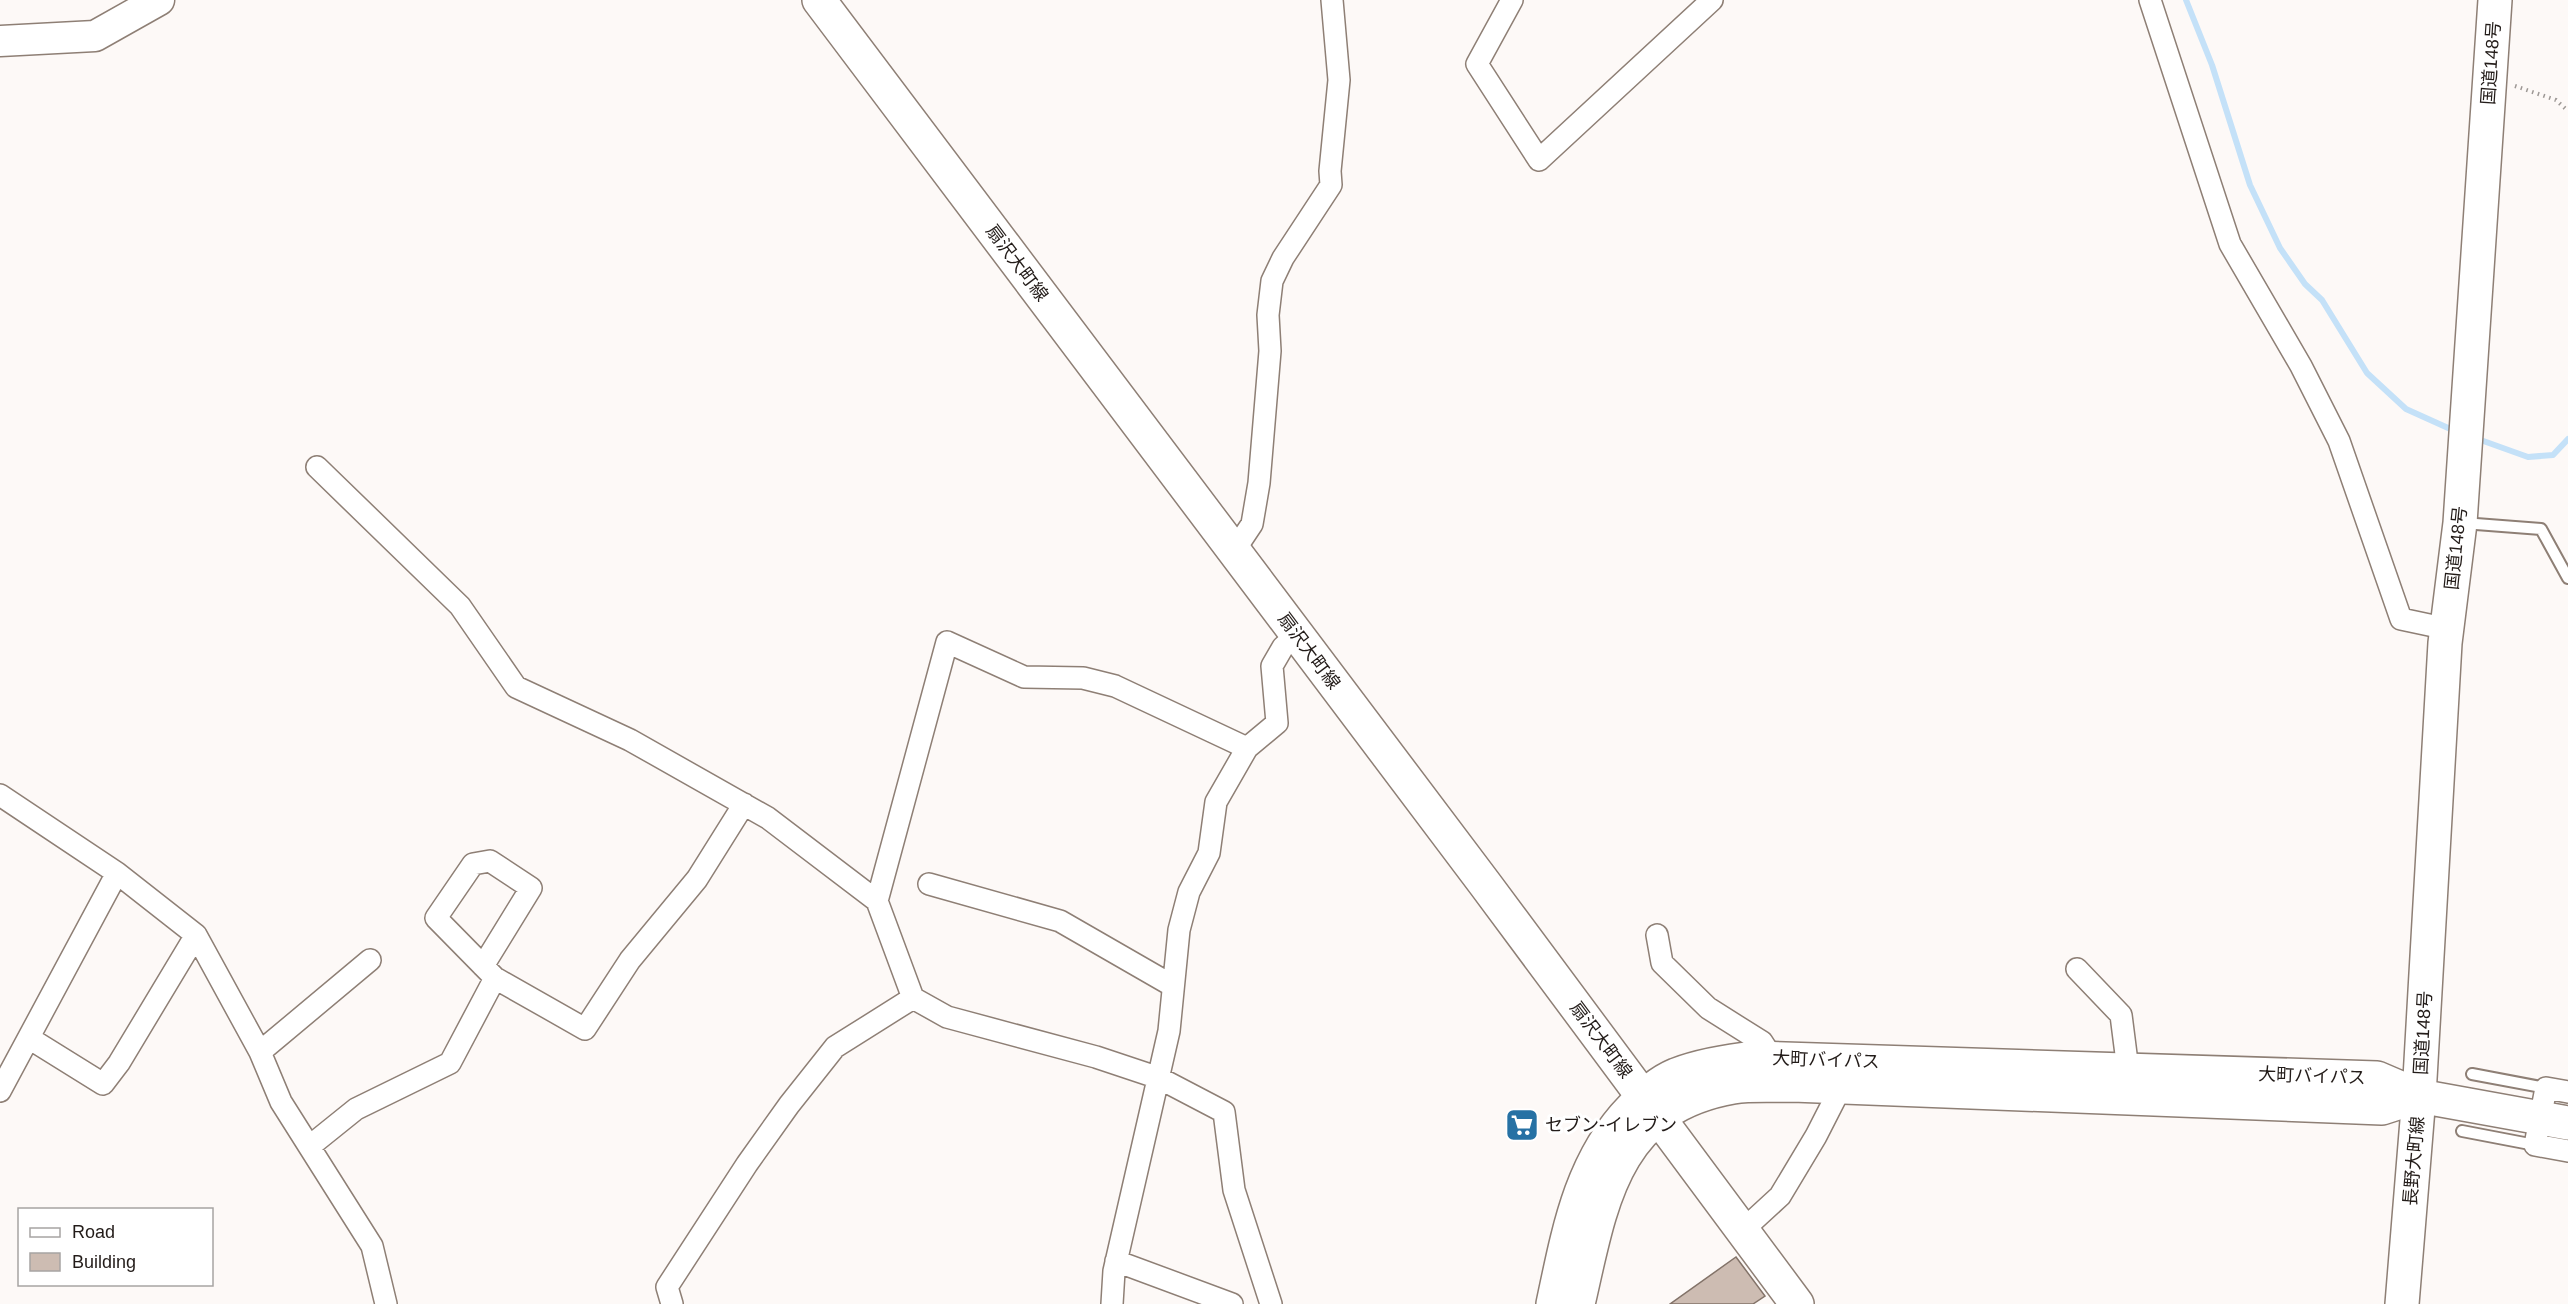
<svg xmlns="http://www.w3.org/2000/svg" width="2568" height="1304" viewBox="0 0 2568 1304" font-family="Arial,'Noto Sans JP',sans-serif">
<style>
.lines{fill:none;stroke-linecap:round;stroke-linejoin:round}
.stream{stroke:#c4e1f8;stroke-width:6}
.building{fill:#cdbcb2;stroke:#837369;stroke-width:1.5}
.lane-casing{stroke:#8e7f75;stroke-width:14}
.street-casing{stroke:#8e7f75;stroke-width:24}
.secondary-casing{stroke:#8e7f75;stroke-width:33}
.primary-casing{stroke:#8e7f75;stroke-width:36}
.highway-casing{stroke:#8e7f75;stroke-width:36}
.path{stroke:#9d9895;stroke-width:4;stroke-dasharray:1.5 4.5;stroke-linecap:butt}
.lane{stroke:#fff;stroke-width:10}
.street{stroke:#fff;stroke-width:21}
.secondary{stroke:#fff;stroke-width:30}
.primary{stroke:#fff;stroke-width:33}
.highway{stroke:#fff;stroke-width:33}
.labels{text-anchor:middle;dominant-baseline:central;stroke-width:6;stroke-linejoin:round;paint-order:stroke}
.street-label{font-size:18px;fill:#231c19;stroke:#fff}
.poi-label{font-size:18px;fill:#231c19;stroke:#fff;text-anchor:start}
</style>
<rect width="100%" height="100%" fill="#fdf9f7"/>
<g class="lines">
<path class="stream" d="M2186 0 2212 65 2250 185 2280 248 2305 284 2322 300 2367 373 2406 409 2457 432
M2475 438 2528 457 2553 455 2568 439"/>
</g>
<path class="building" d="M1736 1257 1765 1296 1753 1304H1670Z"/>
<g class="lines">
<defs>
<path id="lane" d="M2463 523 2541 529 2568 578
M2472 1074 2546 1088
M2462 1131 2535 1145"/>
<path id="street" d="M1512 0 1477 64 1539 160 1712 0
M2150 0 2230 244 2301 366 2339 441 2401 619 2448 629
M317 467 460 606 516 687 630 740 768 818 877 901 913 998 947 1017 1096 1057 1159 1078 1224 1112 1234 1190 1271 1304
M1234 551 1252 524 1259 483 1270 351 1268 315 1272 281 1283 258 1331 185 1330 171 1339 80 1332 0
M0 795 117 873 196 935 260 1052 281 1102 372 1246 386 1304
M929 884 1060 921 1173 986
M877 901 947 642 1024 677 1083 678 1115 686 1247 748
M1657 935 1662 963 1708 1008 1762 1042 1773 1059
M483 966 531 888 490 861 473 864 436 918 495 978
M2077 969 2121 1015 2128 1070
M29 1038 103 1084 119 1063 196 935
M260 1052 370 960
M0 1091 117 873
M2568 1092 2546 1088 2535 1145 2568 1151
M310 1146 356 1109 450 1063 495 978 585 1029 630 960 697 879 744 804
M1743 1230 1780 1196 1816 1136 1841 1087
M1116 1261 1232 1304
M672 1304 667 1287 747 1164 789 1105 835 1047 913 998
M1112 1304 1114 1271 1169 1031 1179 930 1189 892 1209 853 1216 802 1247 748 1277 723 1272 666 1283 647 1297 635"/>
<path id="secondary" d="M0 41 95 36 159 0"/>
<path id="primary" d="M819 0 1485 884 1797 1304
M2402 1304 2419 1096 2568 1123"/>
<path id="highway" d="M2419 1096 2445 643 2460 523 2495 0
M1553 1304C1568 1234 1580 1161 1632 1108 1645 1095 1659 1082 1676 1075 1702 1065 1728 1061 1756 1058L2377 1078 2419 1096
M1578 1304C1601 1204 1613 1108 1733 1087 1752 1084 1773 1086 1793 1085L2382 1108 2419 1096"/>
</defs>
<use href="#lane" class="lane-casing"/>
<use href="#street" class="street-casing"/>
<use href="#secondary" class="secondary-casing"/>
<use href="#primary" class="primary-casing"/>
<use href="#highway" class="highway-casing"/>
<path class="path" d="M2515 86 2556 100 2568 111"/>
<use href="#lane" class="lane"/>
<use href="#street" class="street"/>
<use href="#secondary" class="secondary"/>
<use href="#primary" class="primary"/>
<use href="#highway" class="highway"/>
</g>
<defs>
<symbol id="supermarket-square" viewBox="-11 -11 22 22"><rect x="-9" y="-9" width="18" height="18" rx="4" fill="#2671a4" stroke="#fff"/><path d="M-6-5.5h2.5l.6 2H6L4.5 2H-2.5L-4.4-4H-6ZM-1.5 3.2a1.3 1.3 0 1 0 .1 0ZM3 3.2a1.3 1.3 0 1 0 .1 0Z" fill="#fff"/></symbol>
</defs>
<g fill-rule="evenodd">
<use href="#supermarket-square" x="1503" y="1106" width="38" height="38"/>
</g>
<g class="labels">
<g class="street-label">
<text transform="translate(2491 63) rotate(-86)">国道148号</text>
<text transform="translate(1017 263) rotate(53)">扇沢大町線</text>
<text transform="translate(2456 548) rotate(-84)">国道148号</text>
<text transform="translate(1309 651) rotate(53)">扇沢大町線</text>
<text transform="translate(2423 1033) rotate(-87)">国道148号</text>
<text transform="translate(1601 1040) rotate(53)">扇沢大町線</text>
<text transform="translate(1826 1060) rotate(2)">大町バイパス</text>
<text transform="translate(2312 1076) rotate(2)">大町バイパス</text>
<text transform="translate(2414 1161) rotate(-85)">長野大町線</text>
</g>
<g class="poi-label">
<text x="1545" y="1125">セブン-イレブン</text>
</g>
</g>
<rect x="18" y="1208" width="195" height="78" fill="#ffffff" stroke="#a7a4a3" stroke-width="1.5"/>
<rect x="30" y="1228" width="30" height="9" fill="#ffffff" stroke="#a7a4a3" stroke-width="1.5"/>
<text x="72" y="1238" font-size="18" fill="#231c19">Road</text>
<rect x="30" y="1253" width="30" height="18" fill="#cdbcb2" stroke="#a7a4a3" stroke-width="1.5"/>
<text x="72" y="1268" font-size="18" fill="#231c19">Building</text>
</svg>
